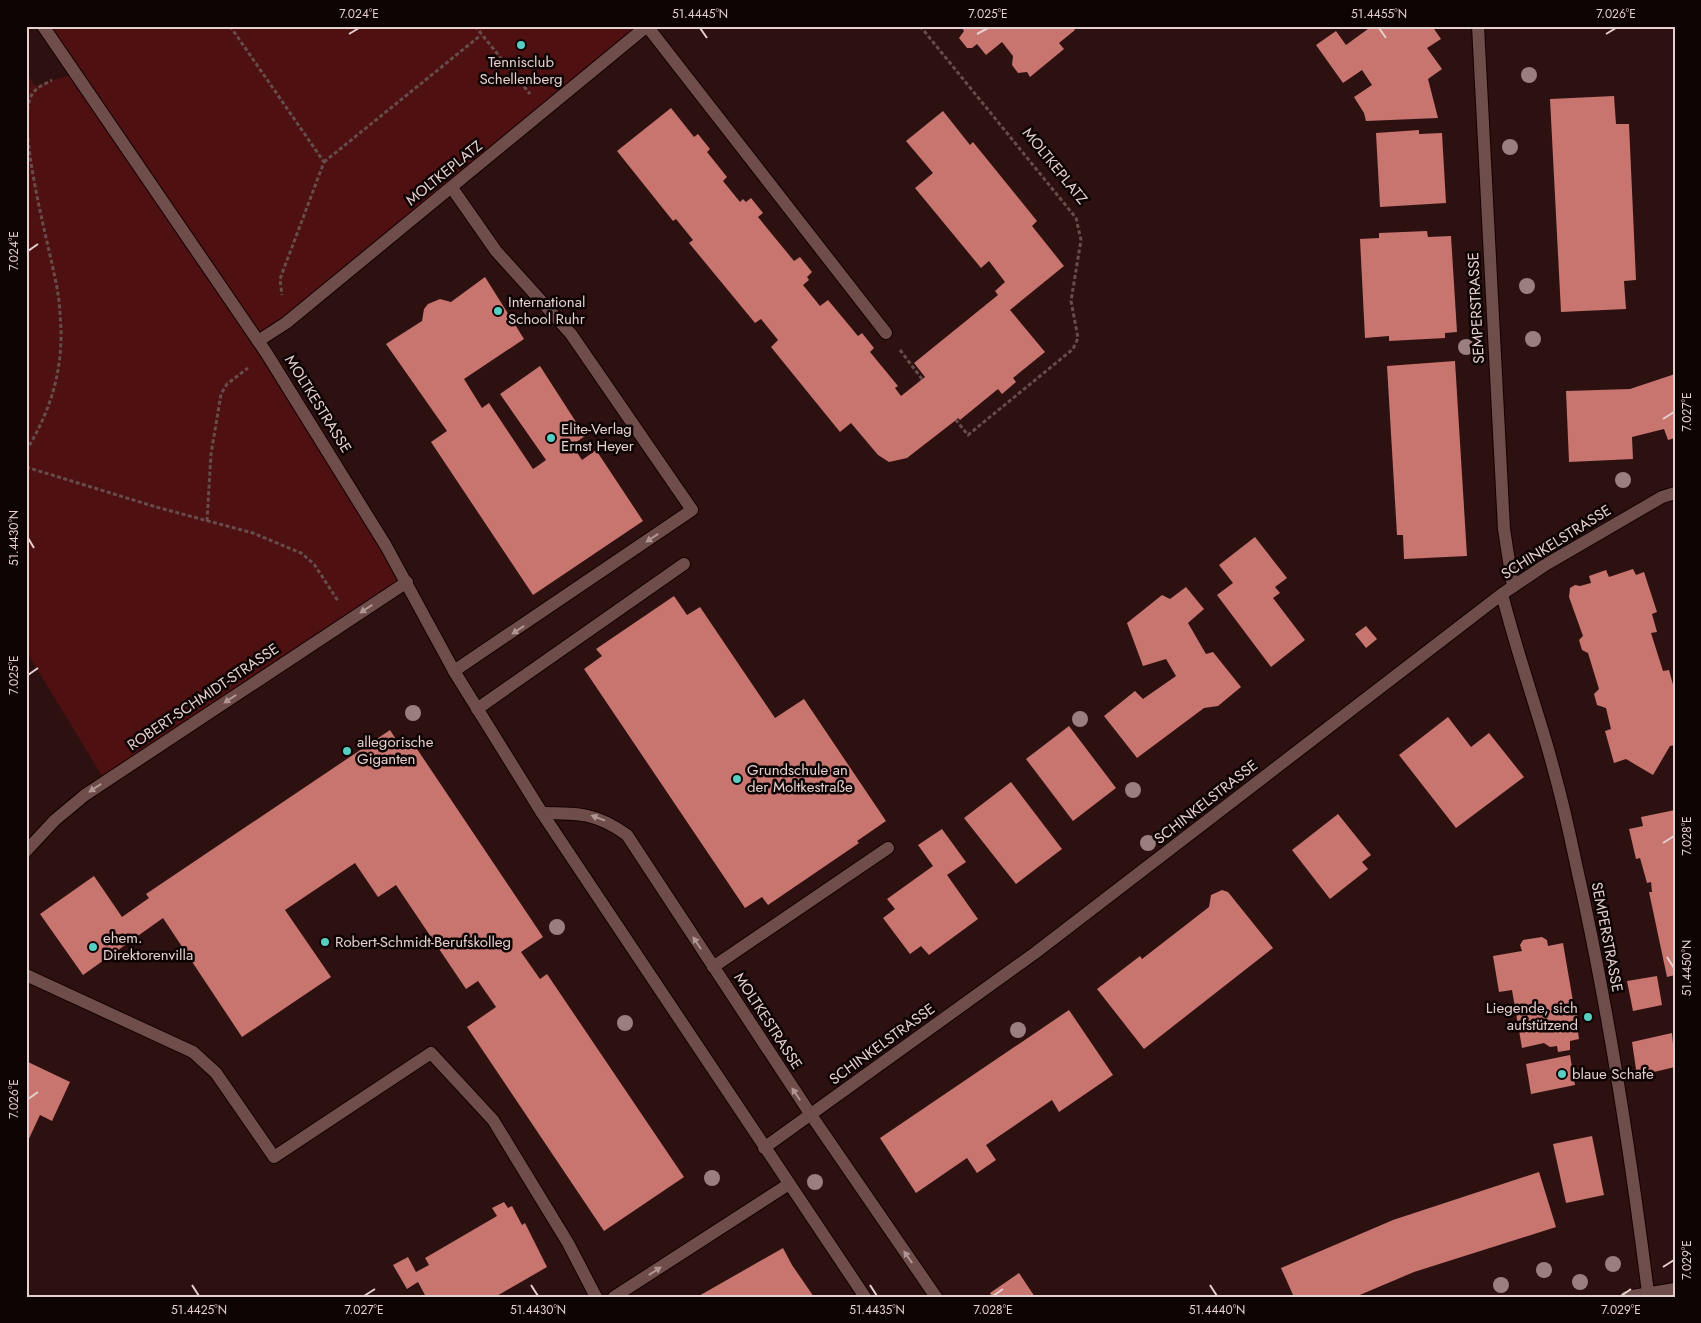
<svg xmlns="http://www.w3.org/2000/svg" width="1701" height="1323" viewBox="0 0 1701 1323" font-family="Jost,sans-serif">
<style>
.green{fill:#4f1012}
.building{fill:#c8746f}
.lines{fill:none;stroke-linecap:round;stroke-linejoin:round}
.service-casing{stroke:#130001;stroke-width:14}
.minor-casing{stroke:#130001;stroke-width:14}
.tertiary-casing{stroke:#130001;stroke-width:14}
.path{stroke:#664c4b;stroke-width:3;stroke-dasharray:4 2.5;stroke-linecap:butt}
.service{stroke:#6e4d4a;stroke-width:12}
.minor{stroke:#6e4d4a;stroke-width:12}
.tertiary{stroke:#6e4d4a;stroke-width:12}
.tree{fill:#997f7d}
.oneway{fill:#af9593}
.ticks{fill:none;stroke:#e4d0ce;stroke-width:2}
.poi-dot{fill:#57cec2;stroke:#0d0303;stroke-width:2}
.labels{text-anchor:middle;dominant-baseline:central;stroke-width:5;stroke-linejoin:round;paint-order:stroke}
.poi-label{font-size:15px;fill:#e4d0ce;stroke:#0d0303;text-anchor:start}
.street-label{font-size:15px;fill:#e4d0ce;stroke:#0d0303}
.neatline{fill:none;stroke:#e4d0ce;stroke-width:2}
.ticks-label{font-size:12px;text-anchor:middle;fill:#e4d0ce}
</style>
<rect width="100%" height="100%" fill="#2d1110"/>
<path class="green" d="M44 26H640L448 181 286 320 258 339Z
M26 73 35 86 74 74 266 357 403 582 104 779 26 651Z"/>
<path class="building" d="M961 26H1072L1075 30 1059 43 1064 49 1030 77 1027 72 1018 73 1012 65 1013 56 1002 42 986 55 977 44 972 48H967L959 38 964 31Z
M1372 26H1432L1441 39 1427 48 1442 69 1428 79 1438 118 1366 121 1364 113 1354 97 1372 85 1362 70 1343 83 1316 45 1336 31 1346 45Z
M1614 96 1616 124H1629L1636 280 1624 281 1626 309 1561 312 1550 99Z
M671 108 694 137 698 134 710 149 707 152 727 177 723 181 740 202 743 199 746 202 751 198 763 213 758 217 794 261 800 257 812 272 807 277 809 280 803 285 820 306 828 300 858 336 862 333 874 348 870 352 898 386 895 388 901 396 925 377 914 363 998 295 995 291 1005 282 989 261 981 268 915 188 933 173 906 141 943 111 970 145 973 142 1037 221 1032 226 1064 266 1010 310 1045 352 1013 378 1016 382 1002 394 998 389 960 420 958 418 956 420 907 458 889 462 878 455 851 423 840 432 771 347 778 340 761 319 755 323 689 243 693 240 676 219 673 221 617 151Z
M1419 130V134L1442 133 1446 203 1380 207 1376 133Z
M1427 231 1428 237 1451 236 1457 332 1445 333V338L1389 341V336L1365 338 1360 239 1379 238V233Z
M485 277 524 339 464 379 482 408 489 403 533 469 539 465 546 460 500 394 540 366 585 436 572 445 582 460 596 450 643 521 533 595 431 442 447 431 386 344 422 321 424 309 428 304 440 299 451 302Z
M1455 361 1467 556 1404 559 1403 535H1397L1387 366Z
M1675 374V438L1668 440 1664 429 1632 437 1633 459 1569 462 1566 391 1630 389Z
M1255 537 1287 578 1275 587 1280 593 1273 598 1305 640 1271 667 1217 595 1233 583 1219 565Z
M1633 569 1636 575 1644 572 1657 612 1652 614 1657 632 1651 633 1663 671 1669 670 1675 692V745L1670 746 1653 775 1626 759 1614 763 1605 731 1611 729 1606 708 1597 705 1594 694 1599 689 1588 653 1582 650 1579 640 1583 636 1569 597 1570 588 1575 585 1580 586 1591 583 1589 576 1606 570 1609 577Z
M1186 587 1204 609 1188 623 1206 654 1213 652 1241 687 1218 706 1204 708 1137 758 1104 716 1135 691 1143 699 1176 676 1166 659 1143 666 1127 623 1162 595 1170 599Z
M674 596 687 615 700 607 775 718 804 699 886 821 857 841 859 843 768 905 762 897 745 908 584 669 602 656 596 649Z
M1366 626 1377 639 1366 648 1355 634Z
M1448 717 1471 747 1489 733 1524 777 1456 828 1399 755Z
M1069 726 1116 788 1073 821 1026 759Z
M390 730 401 747 411 740 543 937 521 952 540 979 547 974 684 1177 604 1231 467 1027 496 1007 478 981 466 989 396 885 378 897 355 863 285 910 331 977 242 1037 163 918 83 975 40 914 94 876 122 917 149 898 146 894Z
M1011 782 1062 849 1016 884 964 818Z
M1675 810V975L1667 977 1649 892H1652L1651 882 1647 883 1640 858 1636 859 1629 829 1643 826 1641 817Z
M1338 814 1371 855 1362 862 1368 869 1330 899 1292 850Z
M942 829 966 862 947 875 978 919 929 955 921 946 910 954 883 918 895 909 887 899 933 866 918 845Z
M1222 890 1228 892 1273 948 1144 1049 1097 989 1140 956 1142 959 1209 907 1211 895Z
M1542 937 1547 940 1548 946 1563 943 1575 1013 1577 1014 1579 1024 1577 1025 1579 1039 1570 1041V1050L1558 1052 1557 1046 1550 1047 1544 1043 1522 1048 1512 990 1499 992 1493 956 1522 951 1520 945 1523 940Z
M1657 976 1662 1005 1633 1011 1627 981Z
M1069 1010 1113 1075 1059 1112 1052 1100 986 1145 996 1160 977 1173 967 1158 916 1193 880 1138Z
M1672 1033 1675 1067 1637 1076 1632 1042Z
M1570 1055 1575 1085 1531 1094 1526 1064Z
M26 1061 70 1082 52 1121 40 1115 26 1145Z
M1592 1136 1604 1195 1566 1203 1553 1144Z
M1539 1172 1556 1227 1414 1272 1355 1297H1294L1281 1268 1393 1220Z
M504 1202 508 1208 512 1206 522 1225 525 1223 547 1267 495 1297H426L418 1282 407 1289 393 1265 408 1257 416 1272 429 1265 425 1258 497 1216 492 1208Z
M783 1248 792 1265 814 1297H697Z
M1019 1273 1035 1297H992L990 1293Z"/>
<g class="lines">
<defs>
<path id="service" d="M647 26 886 333
M452 188 496 251 571 334 692 510 454 671
M477 709 684 564
M713 967 888 848
M26 975 193 1052 216 1073 274 1157 431 1053 493 1120 568 1243 596 1297"/>
<path id="minor" d="M1478 26 1504 529 1513 587
M258 341 286 323 647 26
M1502 594C1514 641 1529 686 1543 732 1556 775 1567 820 1576 864 1608 1005 1630 1149 1648 1293
M542 813C578 813 597 813 627 835L811 1115 936 1297
M26 851 55 820 85 795 407 582
M764 1148 1035 953 1502 594 1545 565 1662 497 1675 493
M614 1297 789 1184
M1626 1297 1675 1289"/>
<path id="tertiary" d="M43 26 267 354 386 546 454 671 542 813 865 1297"/>
</defs>
<use href="#service" class="service-casing"/>
<use href="#minor" class="minor-casing"/>
<use href="#tertiary" class="tertiary-casing"/>
<path class="path" d="M230 26 324 162 280 279 282 295
M475 26 530 94
M920 26 1076 218 1081 240 1071 301 1078 338 1073 349 968 435 956 420
M324 162 481 35
M900 350 922 379
M26 451C50 412 62 374 61 328 60 317 60 305 58 294 53 257 12 120 33 93 37 87 47 83 52 80
M26 467 156 507 253 533 301 553 314 564 338 601
M207 521 211 454 221 394 227 384 248 368"/>
<use href="#service" class="service"/>
<use href="#minor" class="minor"/>
<use href="#tertiary" class="tertiary"/>
</g>
<g class="tree">
<circle cx="1529" cy="75" r="8"/>
<circle cx="1510" cy="147" r="8"/>
<circle cx="1527" cy="286" r="8"/>
<circle cx="1533" cy="339" r="8"/>
<circle cx="1466" cy="347" r="8"/>
<circle cx="1623" cy="480" r="8"/>
<circle cx="413" cy="713" r="8"/>
<circle cx="1080" cy="719" r="8"/>
<circle cx="1133" cy="790" r="8"/>
<circle cx="1148" cy="843" r="8"/>
<circle cx="557" cy="927" r="8"/>
<circle cx="625" cy="1023" r="8"/>
<circle cx="1018" cy="1030" r="8"/>
<circle cx="712" cy="1178" r="8"/>
<circle cx="815" cy="1182" r="8"/>
<circle cx="1613" cy="1264" r="8"/>
<circle cx="1544" cy="1270" r="8"/>
<circle cx="1580" cy="1282" r="8"/>
<circle cx="1501" cy="1285" r="8"/>
</g>
<defs><path id="oneway-solid" d="M-6-.8H1V-3.2L6.5 0L1 3.2V.8H-6Z" transform="scale(1.25)"/></defs>
<g class="oneway">
<use href="#oneway-solid" transform="translate(652 538) rotate(146)"/>
<use href="#oneway-solid" transform="translate(366 609) rotate(147)"/>
<use href="#oneway-solid" transform="translate(518 630) rotate(146)"/>
<use href="#oneway-solid" transform="translate(230 699) rotate(146)"/>
<use href="#oneway-solid" transform="translate(95 788) rotate(147)"/>
<use href="#oneway-solid" transform="translate(598 818) rotate(-159)"/>
<use href="#oneway-solid" transform="translate(697 943) rotate(-123)"/>
<use href="#oneway-solid" transform="translate(796 1094) rotate(-124)"/>
<use href="#oneway-solid" transform="translate(908 1257) rotate(-125)"/>
<use href="#oneway-solid" transform="translate(655 1271) rotate(-33)"/>
</g>
<path class="ticks" d="M700 28 707 38M1379 28 1386 38M349 34 359 28M977 34 988 28M1606 34 1616 28M28 251 38 244M1663 419 1674 412M28 538 34 548M28 675 38 668M1663 843 1674 836M1667 957 1674 968M28 1099 38 1092M1663 1267 1674 1260M192 1285 199 1296M531 1285 538 1296M870 1285 877 1296M1210 1285 1217 1296M364 1296 375 1289M993 1296 1003 1289M1621 1296 1631 1289"/>
<g class="poi-dot">
<circle cx="521" cy="45" r="5"/>
<circle cx="498" cy="311" r="5"/>
<circle cx="551" cy="438" r="5"/>
<circle cx="347" cy="751" r="5"/>
<circle cx="737" cy="779" r="5"/>
<circle cx="325" cy="942" r="5"/>
<circle cx="93" cy="947" r="5"/>
<circle cx="1588" cy="1017" r="5"/>
<circle cx="1562" cy="1074" r="5"/>
</g>
<g class="labels">
<g class="poi-label">
<text x="521" y="62" text-anchor="middle">Tennisclub<tspan x="521" dy="17">Schellenberg</tspan></text>
<text x="508" y="302">International<tspan x="508" dy="17">School Ruhr</tspan></text>
<text x="561" y="429">Elite-Verlag<tspan x="561" dy="17">Ernst Heyer</tspan></text>
<text x="357" y="742">allegorische<tspan x="357" dy="17">Giganten</tspan></text>
<text x="747" y="770">Grundschule an<tspan x="747" dy="17">der Moltkestraße</tspan></text>
<text x="103" y="938">ehem.<tspan x="103" dy="17">Direktorenvilla</tspan></text>
<text x="335" y="942">Robert-Schmidt-Berufskolleg</text>
<text x="1578" y="1008" text-anchor="end">Liegende, sich<tspan x="1578" dy="17">aufstützend</tspan></text>
<text x="1572" y="1074">blaue Schafe</text>
</g>
<g class="street-label">
<text transform="translate(1055 166) rotate(51)">MOLTKEPLATZ</text>
<text transform="translate(444 173) rotate(-39)">MOLTKEPLATZ</text>
<text transform="translate(1476 308) rotate(-93)">SEMPERSTRASSE</text>
<text transform="translate(318 404) rotate(58)">MOLTKESTRASSE</text>
<text transform="translate(1556 542) rotate(-32)">SCHINKELSTRASSE</text>
<text transform="translate(203 697) rotate(-34)">ROBERT-SCHMIDT-STRASSE</text>
<text transform="translate(1206 802) rotate(-38)">SCHINKELSTRASSE</text>
<text transform="translate(1607 937) rotate(79)">SEMPERSTRASSE</text>
<text transform="translate(768 1021) rotate(57)">MOLTKESTRASSE</text>
<text transform="translate(882 1044) rotate(-36)">SCHINKELSTRASSE</text>
</g>
</g>
<rect width="1701" height="1323" fill="none" stroke="#0d0303" stroke-width="55"/>
<rect x="28" y="28" width="1646" height="1268" class="neatline"/>
<g class="ticks-label">
<text x="359" y="18">7.024°E</text>
<text x="700" y="18">51.4445°N</text>
<text x="988" y="18">7.025°E</text>
<text x="1379" y="18">51.4455°N</text>
<text x="1616" y="18">7.026°E</text>
<text transform="translate(14 251) rotate(-90)" y="4">7.024°E</text>
<text transform="translate(1687 412) rotate(-90)" y="4">7.027°E</text>
<text transform="translate(14 538) rotate(-90)" y="4">51.4430°N</text>
<text transform="translate(14 675) rotate(-90)" y="4">7.025°E</text>
<text transform="translate(1687 836) rotate(-90)" y="4">7.028°E</text>
<text transform="translate(1687 968) rotate(-90)" y="4">51.4450°N</text>
<text transform="translate(14 1099) rotate(-90)" y="4">7.026°E</text>
<text transform="translate(1687 1260) rotate(-90)" y="4">7.029°E</text>
<text x="199" y="1314">51.4425°N</text>
<text x="364" y="1314">7.027°E</text>
<text x="538" y="1314">51.4430°N</text>
<text x="877" y="1314">51.4435°N</text>
<text x="993" y="1314">7.028°E</text>
<text x="1217" y="1314">51.4440°N</text>
<text x="1621" y="1314">7.029°E</text>
</g>
</svg>
